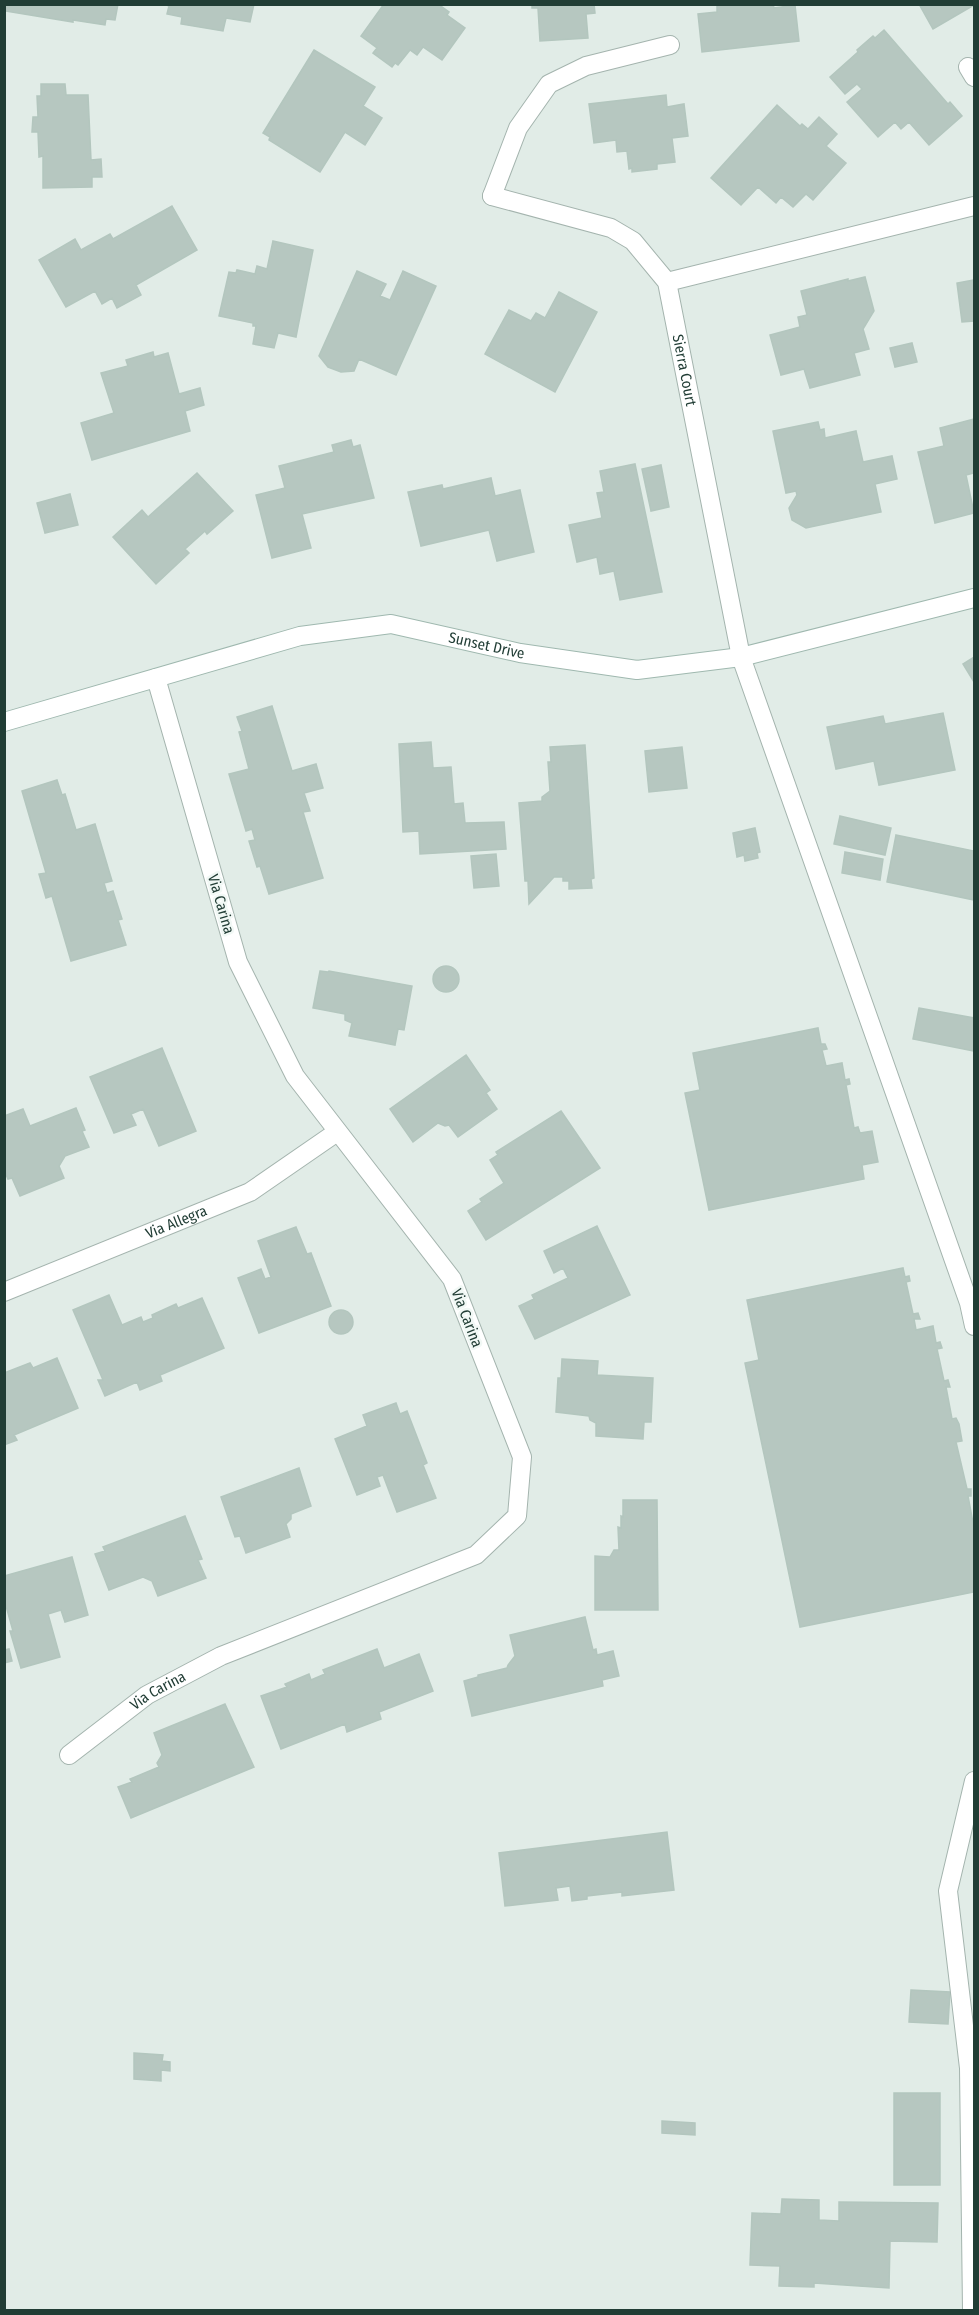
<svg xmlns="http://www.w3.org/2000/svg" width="979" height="2315" viewBox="0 0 979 2315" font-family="'Fira Sans Condensed',sans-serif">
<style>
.building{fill:#b6c7c0;stroke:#b3c6be;stroke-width:1.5}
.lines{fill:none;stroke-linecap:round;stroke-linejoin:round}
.lane-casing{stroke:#a4b4ae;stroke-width:20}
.street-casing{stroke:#a4b4ae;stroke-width:20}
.secondary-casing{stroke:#9fb8af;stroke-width:20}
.lane{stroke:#fff;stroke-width:18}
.street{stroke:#fff;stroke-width:18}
.secondary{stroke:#fff;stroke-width:18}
.labels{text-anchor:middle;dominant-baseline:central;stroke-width:5;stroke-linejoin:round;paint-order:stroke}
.street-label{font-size:15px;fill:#213d35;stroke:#f1f8f5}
</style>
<rect width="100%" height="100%" fill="#e1ece7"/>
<path class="building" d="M6 4H118L115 20 106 19 105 25 73 20V22L5 11Z
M164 4H254L250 22 226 18 223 31 181 24 182 17 167 14 169 6Z
M384 4H438L449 12 447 15 465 28 442 60 423 47 417 55 410 50 398 65 395 63 392 67 373 53 377 48 361 36Z
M532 4H594L595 13 586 14 588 38 540 41 538 8H532Z
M717 4H773L774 8 795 5 799 41 702 52 698 14 717 12Z
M919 4H974V5L933 29Z
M884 30 948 104 950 102 962 116 929 145 909 122 901 129 895 122 878 137 847 102 862 89 857 84 845 94 830 77 858 52 857 50 873 36 875 38Z
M314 50 375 87 363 106 382 118 365 145 345 132 320 172 269 140 270 137 263 133Z
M41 84H65L66 95H88L91 160 101 159 102 177H92V187L43 188V156L39 157 38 132H32L33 117H38L37 96H41Z
M666 95 667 107 684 104 688 136 672 138 675 162 657 164V169L632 172V168L629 169 627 151 617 152 616 140 594 143 589 104Z
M777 105 800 126 802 124 808 129 819 117 837 134 826 146 846 163 813 200 806 194 793 207 781 197 776 203 758 187 741 205 711 178Z
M172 206 197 250 136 285 141 295 117 308 112 298 102 304 95 291 66 307 39 260 75 239 81 250 110 234 113 239Z
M273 241 313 250 296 337 278 333 274 348 253 344 256 326H253V323L219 316 229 272 236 273 237 270 255 274 257 266 267 269Z
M357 271 386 284 380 296 390 300 403 271 436 286 396 375 359 359 354 371 341 372 328 367 319 356Z
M865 277 874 311 863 329 869 349 854 353 860 375 810 388 804 369 781 375 770 335 800 327 798 317 807 315 801 291 848 279V281Z
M974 280V321L962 322 957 283Z
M559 292 597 312 555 392 485 354 509 310 531 321 536 313 545 318Z
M912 343 917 362 895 367 890 348Z
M153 352 154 357 168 353 179 394 200 388 204 405 185 411 190 431 92 460 81 423 114 413 101 373 128 366 126 360Z
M974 419V473L966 475 974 513 935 523 918 452 944 446 940 428Z
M818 422 820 430 824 429 825 438 856 431 863 462 892 456 897 479 875 484 881 512 806 528 792 520 789 508 797 495 796 491 786 493 773 431Z
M351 440 353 447 360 445 374 498 302 514 311 548 272 558 256 495 285 488 279 466 334 452 332 445Z
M635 464 662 592 620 600 614 571 600 574 597 557 577 562 569 525 602 518 597 493 604 492 600 471Z
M661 465 669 507 651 511 642 469Z
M197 473 233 511 207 534 205 531 185 549 189 553 156 584 113 537 142 510 148 517Z
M491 478 495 496 520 490 534 552 497 561 489 530 421 546 408 492 442 485 443 489Z
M70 494 78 525 45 533 37 503Z
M974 657V682L963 664Z
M272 706 292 771 316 764 323 788 304 793 310 811 303 812 323 878 269 894 260 866 257 867 249 841 255 840 252 829 246 831 229 774 249 769 239 732 242 731 237 717Z
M943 713 955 770 879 785 874 761 836 769 827 727 883 716 885 724Z
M431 742 433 768 451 767 454 804 463 803 465 823 504 822 506 849 420 854 419 831 403 832 399 744Z
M585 745 594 878 591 879 592 888 569 889V881H563V877H554L529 904 528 881H525L519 803 542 801V797L550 791 548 762H551L550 747Z
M682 747 687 788 649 792 645 751Z
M57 780 62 795 65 794 76 830 95 824 112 881 104 883 107 893 113 891 122 919 118 920 126 945 71 961 52 896 46 898 39 874 46 873 22 791Z
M840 816 891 828 885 855 834 844Z
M755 828 760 852 757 853 758 858 745 861 744 855 737 857 733 833Z
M896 835 974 851V900L887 882Z
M845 852 883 859 880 880 842 873Z
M496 854 499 886 474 888 471 856Z
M433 979a13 13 0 1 1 26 0a13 13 0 1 1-26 0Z
M320 971 328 972 329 971 412 986 404 1030 398 1029 395 1045 349 1036 352 1023 345 1020V1014L313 1008Z
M919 1008 974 1018V1051L913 1039Z
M818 1028 821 1044H825L827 1049 822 1050 826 1066 842 1063 845 1080 849 1079 850 1084 846 1085 854 1128 858 1127 860 1133 872 1131 878 1162 862 1165 864 1179 709 1210 685 1093 700 1090 693 1053Z
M162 1048 196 1131 159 1146 143 1109 131 1114 136 1125 114 1133 90 1077Z
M466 1055 490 1090 486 1093 497 1109 458 1137 449 1125 445 1126 438 1123 413 1142 390 1109Z
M76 1108 85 1130 82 1131 89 1147 65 1156 59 1166 64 1178 20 1196 12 1178 8 1179 4 1170V1116L23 1109 30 1126Z
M561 1111 600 1168 486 1240 468 1211 482 1202 480 1199 504 1183 490 1160 498 1155 496 1152Z
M597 1226 630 1295 535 1339 519 1306 534 1299 532 1295 568 1278 563 1268 554 1273 544 1251Z
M296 1227 307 1254 311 1253 331 1306 259 1333 238 1278 261 1269 265 1279 271 1277 258 1241Z
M903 1268 905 1277 909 1276 910 1281 906 1282 913 1314 918 1313 920 1319H914L916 1330 933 1326 936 1343 940 1342 942 1348 937 1349 944 1381 948 1380 950 1387H946L952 1419 956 1418 959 1424 962 1441 956 1442 967 1489H971V1496H968L974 1528V1592L800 1627 745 1363 759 1360 747 1300Z
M109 1295 122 1325 141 1317 143 1322 153 1318 152 1315 176 1304 178 1308 202 1298 224 1348 160 1375 162 1381 140 1390 137 1382 105 1396 98 1380H103L73 1310Z
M329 1322a12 12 0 1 1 24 0a12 12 0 1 1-24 0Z
M57 1358 78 1408 14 1435 17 1440 4 1445V1373L30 1363 33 1368Z
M562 1359 598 1361 597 1375 653 1378 651 1422H644L643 1439 596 1436V1423L590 1420 589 1416 556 1412 558 1378H561Z
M396 1403 400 1414 407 1411 427 1463 423 1465 436 1498 397 1512 383 1475 377 1477 380 1486 357 1495 335 1439 367 1426 363 1415Z
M299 1468 311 1506 291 1514V1519L286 1524 290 1537 246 1553 240 1536 235 1537 221 1497Z
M623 1500H657L658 1610H595V1556L610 1557 614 1550H619L618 1527 621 1528V1516L623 1517Z
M185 1516 202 1559 198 1560 206 1578 158 1596 152 1581 143 1577 109 1590 95 1554 105 1551 103 1547Z
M72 1557 88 1615 65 1622 61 1610 48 1614 60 1657 21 1668 10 1631H13L4 1599V1576Z
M585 1617 593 1650 596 1649 597 1655 613 1651 619 1676 602 1680 603 1686 472 1716 464 1681 478 1677V1675L507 1668 508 1665 515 1656 510 1635Z
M9 1649 12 1661 4 1663V1650Z
M377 1649 384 1668 419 1654 433 1691 379 1712 381 1719 347 1732 345 1724 281 1749 261 1696 287 1687 285 1684 309 1674 311 1680 325 1674 323 1670Z
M225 1704 254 1767 131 1818 118 1787 132 1782 130 1779 159 1767 157 1763 162 1755 154 1733Z
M667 1832 674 1890 622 1896V1892L587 1896V1899L572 1901 570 1886 556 1888 558 1900 505 1906 499 1853Z
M911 1990 950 1992 948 2024 909 2022Z
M134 2053 163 2055 162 2061 170 2062V2071L161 2070V2081L134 2079Z
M894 2093H940V2185H894Z
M662 2121 695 2123V2135L662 2133Z
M782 2199 819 2200V2220L839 2221V2202L938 2203 937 2242 890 2241 889 2288 814 2283V2287L779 2286 780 2266 750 2265 752 2213 781 2214Z"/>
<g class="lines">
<defs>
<path id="lane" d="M492 196 518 128 549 84 586 66 670 45
M667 282 974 206
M741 657 969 1303 974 1326
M972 2310 969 2068 948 1891 974 1781"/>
<g id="street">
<path d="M968 67 974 77"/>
<path id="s1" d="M492 196 611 228 633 241 667 282 741 657"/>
<path id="s2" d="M4 1292 250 1192 337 1132"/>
<path id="s3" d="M69 1755 147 1695 221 1656 476 1555 517 1516 522 1457 452 1279 295 1076 238 962 156 678"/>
</g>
<g id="secondary">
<path id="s4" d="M4 722 300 636 391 624 520 653 637 670 741 657 974 598"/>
</g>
</defs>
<use href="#lane" class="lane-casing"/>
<use href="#street" class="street-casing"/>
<use href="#secondary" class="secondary-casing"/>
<use href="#lane" class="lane"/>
<use href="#street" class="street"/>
<use href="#secondary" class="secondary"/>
</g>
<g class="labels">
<g class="street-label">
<text stroke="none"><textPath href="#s1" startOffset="292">Sierra Court</textPath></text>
<text stroke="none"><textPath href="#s4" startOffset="498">Sunset Drive</textPath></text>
<text transform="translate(221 904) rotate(74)">Via Carina</text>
<text stroke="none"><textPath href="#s2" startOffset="186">Via Allegra</textPath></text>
<text transform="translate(467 1318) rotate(69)">Via Carina</text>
<text stroke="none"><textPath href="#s3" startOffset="110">Via Carina</textPath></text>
</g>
</g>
<rect width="979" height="2315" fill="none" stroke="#213d35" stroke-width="12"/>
</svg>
